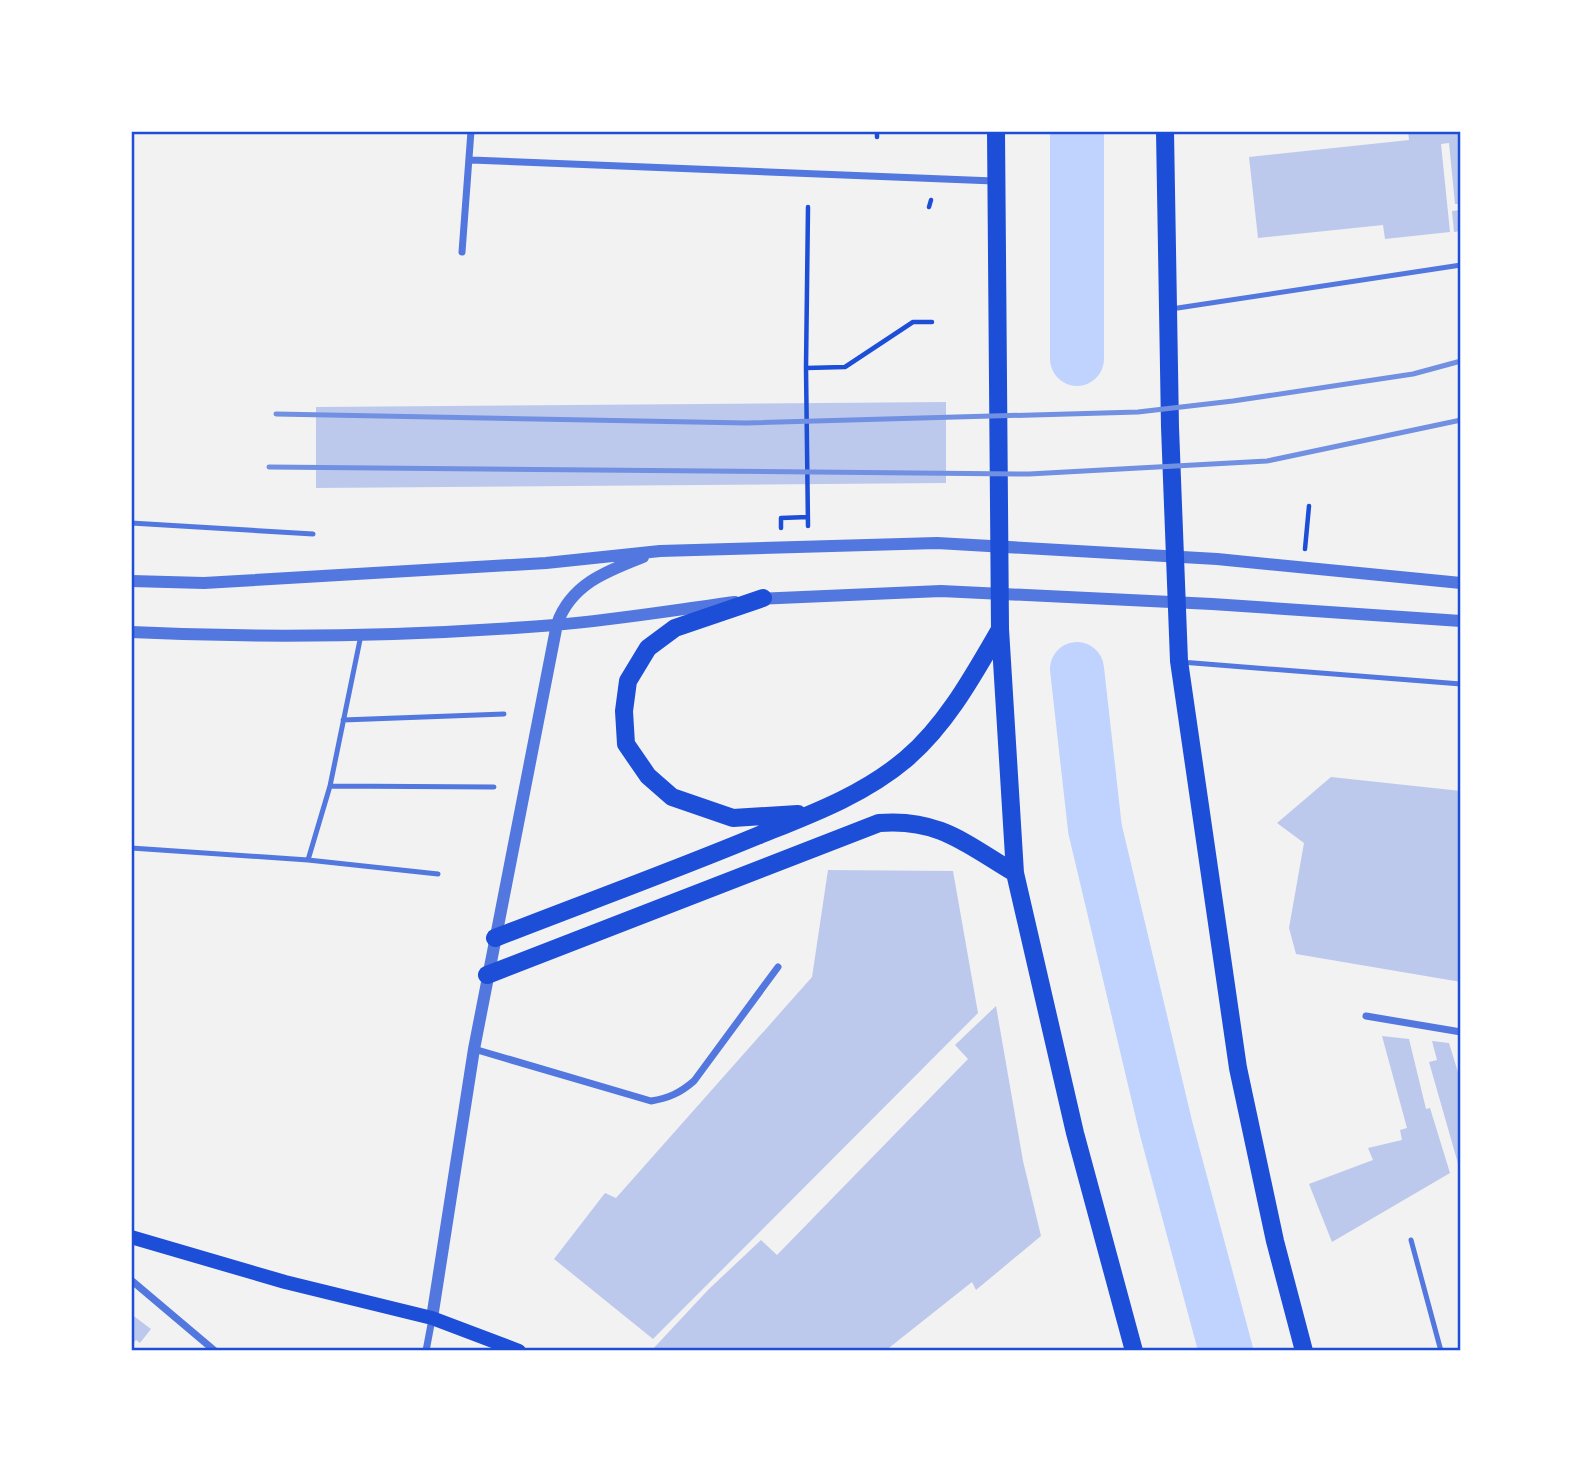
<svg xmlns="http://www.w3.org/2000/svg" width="1592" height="1482" viewBox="0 0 1592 1482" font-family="'IBM Plex Sans',sans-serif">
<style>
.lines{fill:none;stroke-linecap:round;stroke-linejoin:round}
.river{stroke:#bfd3fe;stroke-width:54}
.building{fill:#bdc9ec}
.path{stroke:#1d4ed8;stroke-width:4.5}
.service{stroke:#5277de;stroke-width:5}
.minor{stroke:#5277de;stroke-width:7}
.tertiary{stroke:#5277de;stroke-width:12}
.secondary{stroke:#1d4ed8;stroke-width:14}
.primary{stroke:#1d4ed8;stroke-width:18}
.rail{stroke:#7290e2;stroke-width:5}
.neatline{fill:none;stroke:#1d4ed8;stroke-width:2.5}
</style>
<rect width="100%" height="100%" fill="#f2f2f2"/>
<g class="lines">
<path class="river" d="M1077 131V359
M1077 669 1095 829 1166 1128 1226 1351"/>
</g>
<path class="building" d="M1408 131H1461V204H1455L1449 143 1441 144 1450 232 1385 239 1383 225 1258 238 1249 157 1409 140Z
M1461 210V231L1454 232 1452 211Z
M946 402V483L316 488V407Z
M1331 777 1461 791V982L1296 954 1289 928 1304 843 1277 823Z
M828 870 953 871 978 1013 653 1339 554 1259 605 1193 616 1198 812 977Z
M996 1006 1023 1161 1041 1236 976 1290 972 1282 885 1351H651L708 1290 761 1240 777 1255 968 1059 955 1045Z
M1382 1036 1409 1039 1426 1109 1430 1108 1450 1173 1332 1242 1309 1184 1373 1160 1368 1148 1402 1140 1400 1130 1407 1128Z
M1432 1041 1449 1043 1461 1082 1459 1167 1429 1062 1437 1060Z
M131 1314 151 1329 140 1343 136 1340 131 1345Z"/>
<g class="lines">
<path class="path" d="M877 137V131
M929 207 931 200
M806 368 808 207
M808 526 806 368 845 367 913 322H932
M781 528V518L808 517
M1305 549 1309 506"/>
<path class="service" d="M1171 309 1461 265
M131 523 313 534
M1181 662 1461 684
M343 720 504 714
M330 786 494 787
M131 848 308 860 330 786 361 635
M308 860 438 874
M1411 1240 1441 1351"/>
<path class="minor" d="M471 160 994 181
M462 252 471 131
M1366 1016 1461 1032
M474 1049 651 1101C669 1098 680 1093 694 1081L778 967
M131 1280 215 1351
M426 1351 432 1319"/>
<path class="tertiary" d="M131 581 204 583 546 563 660 551 937 543 1217 559 1461 583
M756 599 941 591 1212 604 1461 621
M131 632C273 639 414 636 555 625 615 620 675 610 735 602
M432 1318 474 1049 557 624C571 584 607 571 643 557"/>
<path class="secondary" d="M131 1237 285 1282 432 1318 519 1351"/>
<path class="primary" d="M996 131 1000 629 1015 873 1075 1133 1134 1351
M1165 131 1170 427 1179 661 1238 1068 1275 1241 1304 1351
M763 598 675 628 648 648 628 681 624 711 626 744 648 776 672 797 733 818 798 814
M495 938C582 904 670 872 757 836 809 815 862 796 906 759 946 725 973 676 999 631
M487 975 879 823C939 818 966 844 1015 873"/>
<path class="rail" d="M276 414 746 423 1138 412 1233 401 1413 374 1461 361
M269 467 1029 474 1267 461 1461 420"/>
</g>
<rect width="1592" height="1482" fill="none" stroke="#ffffff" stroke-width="266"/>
<rect x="133" y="133" width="1326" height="1216" class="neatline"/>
</svg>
